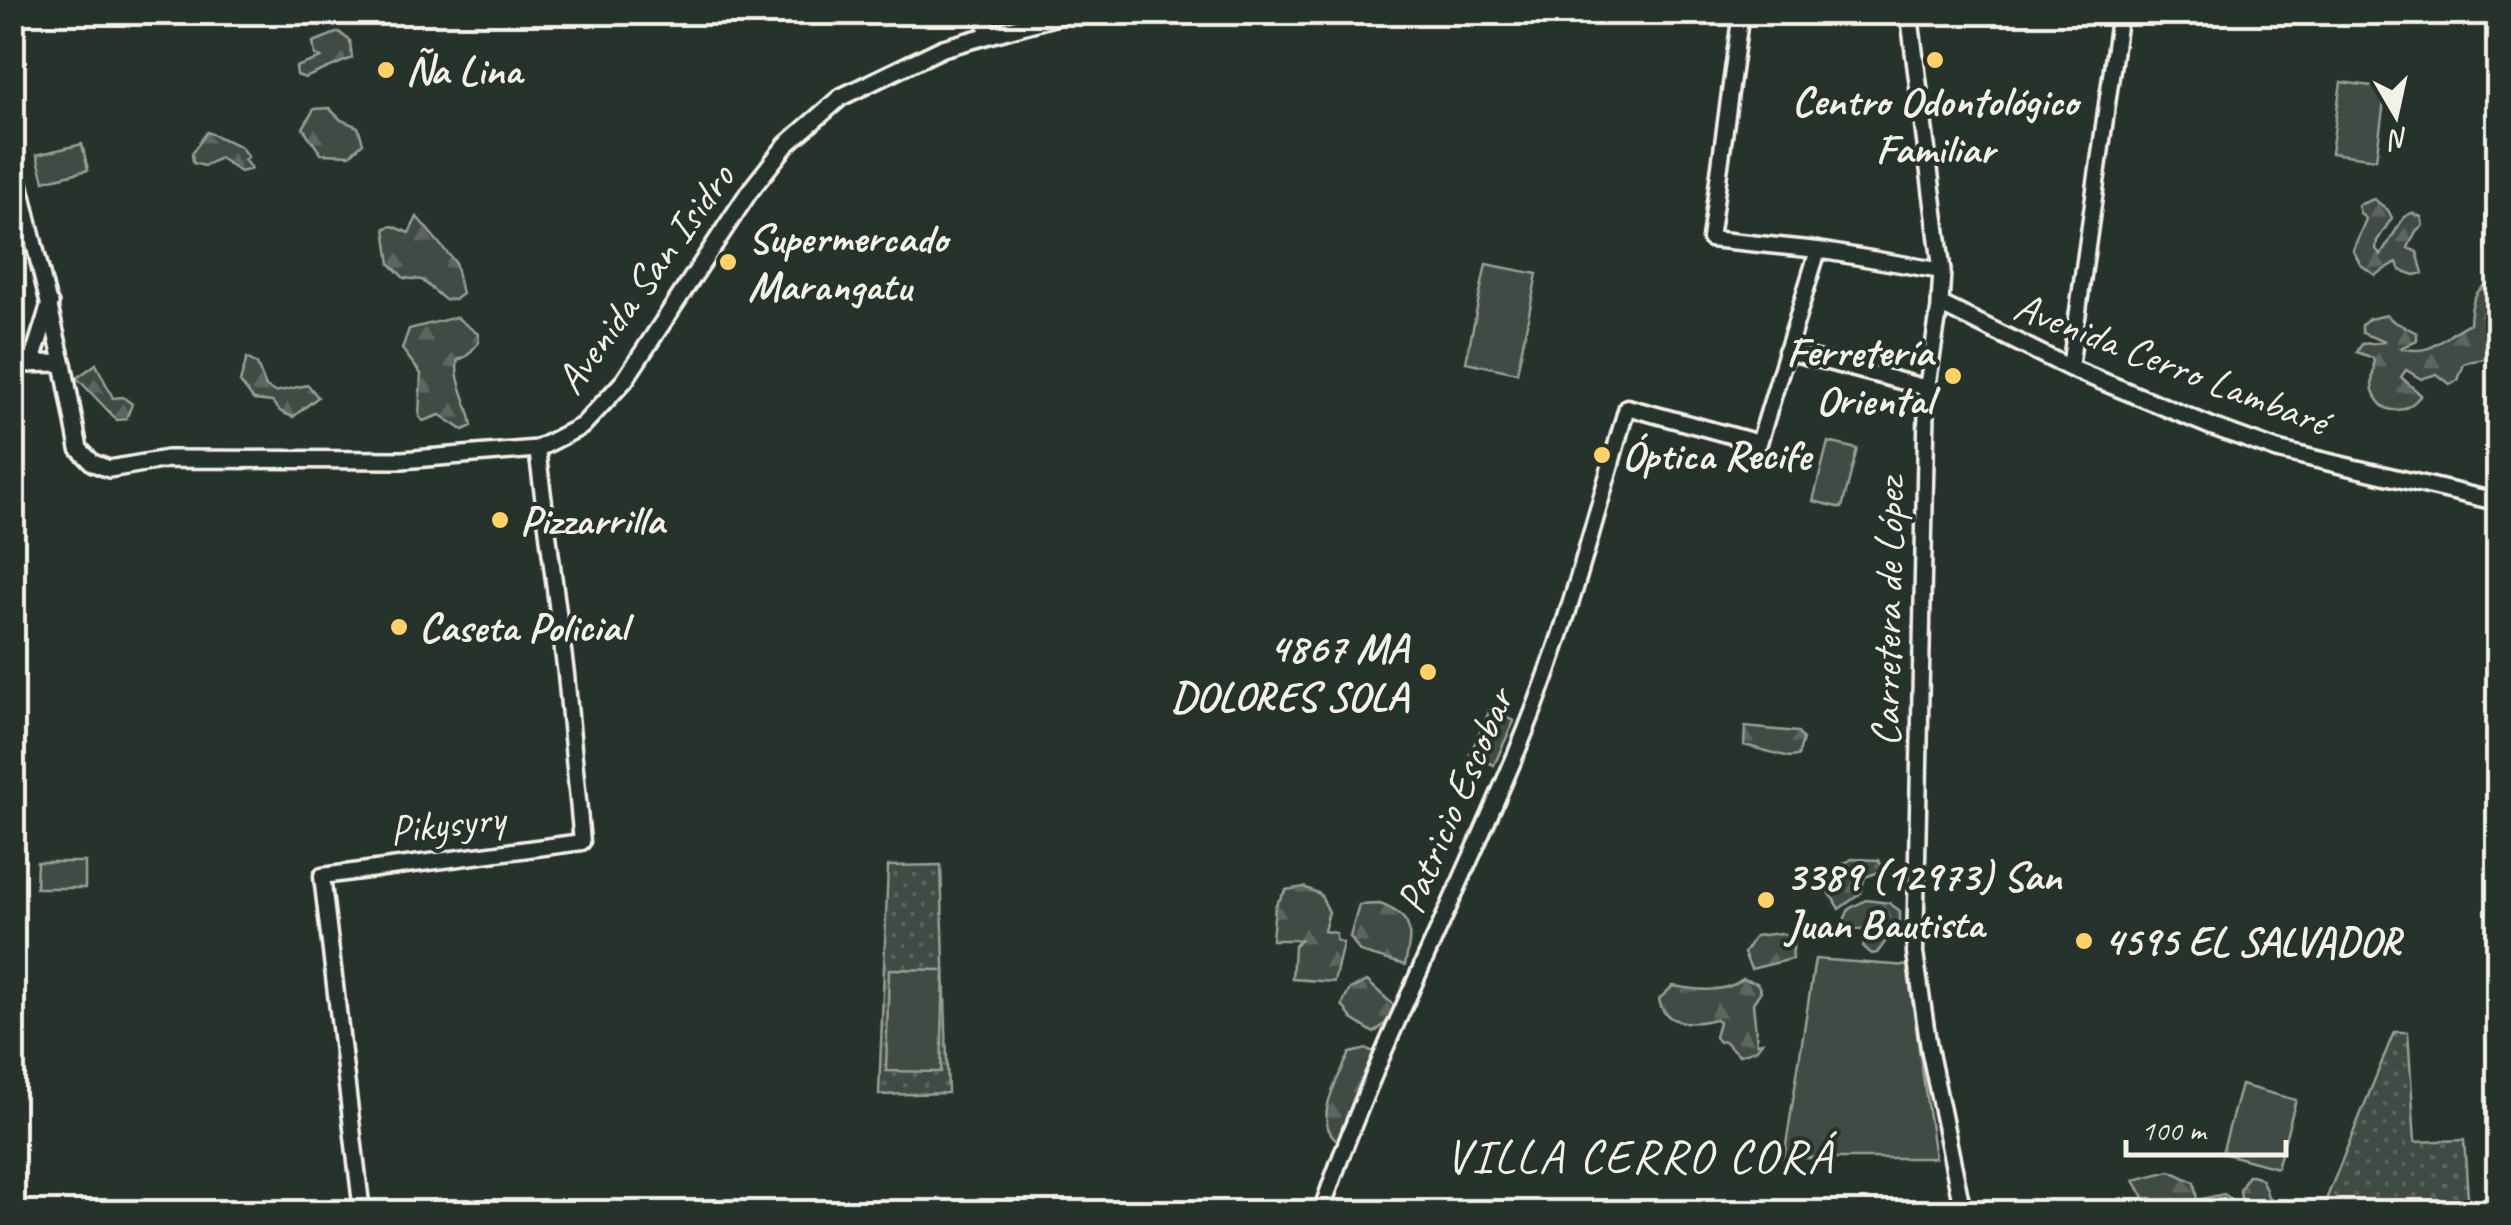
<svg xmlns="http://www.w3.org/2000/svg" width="2511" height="1225" viewBox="0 0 2511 1225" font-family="Caveat,sans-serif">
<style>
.green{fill:url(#green-dots);stroke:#9a9e96;stroke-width:2.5}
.forest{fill:url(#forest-firs);stroke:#9a9e96;stroke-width:2.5}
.pitch{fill:#414b45;stroke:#9a9e96;stroke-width:2.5}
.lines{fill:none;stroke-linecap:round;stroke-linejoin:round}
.tertiary-casing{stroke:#f4f1e8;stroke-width:21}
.secondary-casing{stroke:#f4f1e8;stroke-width:22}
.tertiary{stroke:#26332d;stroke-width:14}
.secondary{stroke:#26332d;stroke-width:15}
.poi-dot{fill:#ffd166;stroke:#26332d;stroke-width:4}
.labels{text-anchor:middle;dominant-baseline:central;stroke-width:8;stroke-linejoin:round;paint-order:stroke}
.poi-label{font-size:42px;font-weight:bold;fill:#f4f1e8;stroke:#26332d;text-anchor:start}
.street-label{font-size:42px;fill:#f4f1e8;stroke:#26332d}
.quarter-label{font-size:48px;letter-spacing:2.5px;fill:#f4f1e8;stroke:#26332d}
</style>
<defs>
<pattern id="green-dots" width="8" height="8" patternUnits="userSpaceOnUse" patternTransform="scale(2.5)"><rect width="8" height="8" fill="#414b45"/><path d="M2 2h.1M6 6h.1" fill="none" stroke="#5d6560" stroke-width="1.8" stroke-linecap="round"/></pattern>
<pattern id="forest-firs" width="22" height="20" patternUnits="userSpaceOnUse" patternTransform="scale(2.5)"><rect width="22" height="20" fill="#414b45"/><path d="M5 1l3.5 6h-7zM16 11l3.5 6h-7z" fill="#5d6560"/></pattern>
</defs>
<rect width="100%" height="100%" fill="#26332d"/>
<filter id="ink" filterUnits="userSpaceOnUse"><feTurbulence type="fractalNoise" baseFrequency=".01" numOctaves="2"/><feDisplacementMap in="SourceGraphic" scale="20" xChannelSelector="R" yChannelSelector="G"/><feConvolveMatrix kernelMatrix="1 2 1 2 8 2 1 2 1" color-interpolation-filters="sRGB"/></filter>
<g filter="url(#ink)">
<path class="green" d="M941 865 948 1093 879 1095 888 866Z
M2394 1032H2408L2415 1142 2464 1140 2469 1212H2321Z"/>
<path class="forest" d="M339 32 350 41 352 58 305 78 297 75 296 67 321 58 315 55 313 42Z
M329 108 341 120 358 127 363 143 350 155 321 154 303 128 314 109Z
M207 132 240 146 248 157 244 160 252 169 240 172 220 158 204 166 193 163 192 153Z
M2374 199 2388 210 2392 218 2377 241 2376 249 2381 255 2404 217 2412 213 2421 217 2423 225 2416 231 2408 248 2417 252 2423 273 2415 275 2400 270 2397 262 2375 275 2361 265 2353 250 2366 219 2360 213 2358 205Z
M417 217 455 262 462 294 455 299 445 300 422 280 404 278 390 264 385 228 393 226 409 233Z
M2497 281 2496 354C2486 362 2475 358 2464 364L2458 380 2450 384 2437 374 2421 379 2406 370 2401 377 2421 395C2406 414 2382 418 2373 390 2370 380 2376 368 2373 358L2357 352 2362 344 2385 342 2362 333V325L2369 319 2387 315 2393 321 2417 333V340L2401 348C2435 357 2443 335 2470 323 2471 302 2474 286 2497 281Z
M456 317 478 334 479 342 467 356 458 360C453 379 470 405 472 426L463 430 440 415 423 421 419 417 421 374 402 349 409 329Z
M247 358 257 364 266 387 275 392 308 385 318 397 293 417 281 412 272 402 254 400 240 382Z
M96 364 113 398 123 397 132 404 126 419 117 420 77 378Z
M1745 727 1797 732 1803 739 1798 756 1789 757 1744 745Z
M1852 859 1879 860 1883 867 1882 871 1865 877 1860 894 1839 909 1828 890 1829 872Z
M1304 887 1320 894 1329 912 1324 931 1336 933V940L1343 943 1334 982 1292 979 1294 947 1300 940H1272L1275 906 1286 890Z
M1866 900 1889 903 1900 911V922L1877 953 1872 954 1863 947 1868 932 1865 929H1846L1842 925 1849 909Z
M1380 904C1415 917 1412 932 1405 965L1360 952 1350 937 1359 905Z
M1781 933 1794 940 1792 959 1751 969 1744 953 1755 936Z
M1743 979 1757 983 1761 991 1753 1003 1757 1043 1762 1042 1756 1050 1739 1055 1724 1041 1719 1042 1715 1037 1719 1022 1715 1019C1693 1025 1663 1026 1659 999L1673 986C1696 990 1724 994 1743 979Z
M1367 981 1400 1011 1374 1033 1352 1019 1342 1005 1350 989Z
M1367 1049 1383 1056 1340 1142C1309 1123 1339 1077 1350 1053Z
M2170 1171 2194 1182 2197 1200 2224 1194 2245 1209 2240 1212H2140L2146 1202 2134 1180Z
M2248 1175C2263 1175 2264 1184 2268 1197L2276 1201 2284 1200 2295 1212H2260L2241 1199 2240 1190Z"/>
<path class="pitch" d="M2341 82 2386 88 2376 159 2331 153Z
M82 144 88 170 44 181 37 155Z
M1486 264 1537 274 1517 373 1466 362Z
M1828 442 1857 449 1842 508 1813 501Z
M1490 710 1514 721 1494 765 1470 754Z
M37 862H85V888H36Z
M1815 959 1907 966 1935 1158H1784Z
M889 969 944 970 941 1072 886 1071Z
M2241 1085 2296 1100 2277 1168 2222 1153Z"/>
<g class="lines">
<defs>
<path id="tertiary" d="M983 12 988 34
M1741 12 1710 239 1818 250 1942 271
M12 152 63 363
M1940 304 1927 388 1915 953 1929 1048 1963 1212
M1786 351 1927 388
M2070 368 2120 12
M362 1212 322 876 582 842 566 674 537 449
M1321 1212C1377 1048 1460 893 1525 732 1568 626 1596 515 1627 407L1759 443 1818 250"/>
<path id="secondary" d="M1909 12 1942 271 1940 304 2070 368 2213 427 2277 450 2498 502
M12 364 63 363 79 449 93 463 109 469 167 459 402 460 537 449 582 426 624 381 749 192 786 145 841 97 943 48 1072 12
M31 364 50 304"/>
</defs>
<use href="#tertiary" class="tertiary-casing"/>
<use href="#secondary" class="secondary-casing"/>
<use href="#tertiary" class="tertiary"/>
<use href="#secondary" class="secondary"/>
</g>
</g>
<g class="poi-dot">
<circle cx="1935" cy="60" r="10"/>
<circle cx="386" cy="70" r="10"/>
<circle cx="728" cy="262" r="10"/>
<circle cx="1953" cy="376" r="10"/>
<circle cx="1602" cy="455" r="10"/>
<circle cx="500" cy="520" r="10"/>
<circle cx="399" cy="627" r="10"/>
<circle cx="1428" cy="672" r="10"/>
<circle cx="1766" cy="900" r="10"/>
<circle cx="2084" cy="941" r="10"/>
</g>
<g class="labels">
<g class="poi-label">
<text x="406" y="70">Ña Lina</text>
<text x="1935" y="101" text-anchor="middle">Centro Odontológico<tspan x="1935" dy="48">Familiar</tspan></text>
<text x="748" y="238">Supermercado<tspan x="748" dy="48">Marangatu</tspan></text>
<text x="1933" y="352" text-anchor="end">Ferretería<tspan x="1933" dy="48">Oriental</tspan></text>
<text x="1622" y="455">Óptica Recife</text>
<text x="520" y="520">Pizzarrilla</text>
<text x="419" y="627">Caseta Policial</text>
<text x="1408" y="648" text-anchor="end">4867 MA<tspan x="1408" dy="48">DOLORES SOLA</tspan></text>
<text x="1786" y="876">3389 (12973) San<tspan x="1786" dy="48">Juan Bautista</tspan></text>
<text x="2104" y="941">4595 EL SALVADOR</text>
</g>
<g class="street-label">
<text transform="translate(645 279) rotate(-54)">Avenida San Isidro</text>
<text transform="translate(2171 364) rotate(21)">Avenida Cerro Lambaré</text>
<text transform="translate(1888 612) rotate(-89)">Carretera de López</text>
<text transform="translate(1455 801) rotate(-67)">Patricio Escobar</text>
<text transform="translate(447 824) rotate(-7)">Pikysyry</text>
</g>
<g class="quarter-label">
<text x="1640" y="1156">VILLA CERRO CORÁ</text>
</g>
</g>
<rect width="2511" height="1225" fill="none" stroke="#26332d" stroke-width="50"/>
<rect x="25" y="25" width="2461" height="1175" fill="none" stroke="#f4f1e8" stroke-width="4" filter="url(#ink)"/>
<g transform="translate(2396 115) rotate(171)" stroke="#26332d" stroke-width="8" paint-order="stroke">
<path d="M0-8L18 38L0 25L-18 38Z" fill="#f4f1e8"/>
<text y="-15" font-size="28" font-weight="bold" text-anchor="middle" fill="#f4f1e8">N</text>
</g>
<path d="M2126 1140v15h160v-15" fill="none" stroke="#f4f1e8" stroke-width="5"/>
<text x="2141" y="1140" font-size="30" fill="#f4f1e8" stroke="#26332d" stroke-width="8" paint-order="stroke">100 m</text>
</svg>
